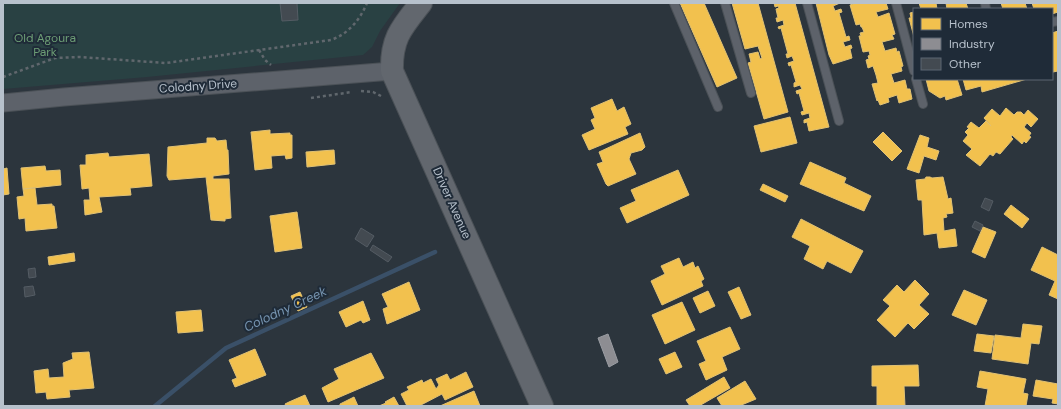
<svg xmlns="http://www.w3.org/2000/svg" width="1061" height="409" viewBox="0 0 1061 409" font-family="'DM Sans',sans-serif">
<style>
.green{fill:#294143}
.homes{fill:#f2c14e;stroke:#e0c174}
.industry{fill:#8d8d92;stroke:#9a9da3}
.lines{fill:none;stroke-linecap:round;stroke-linejoin:round}
.stream{stroke:#3a5068;stroke-width:4.5}
.building{fill:#434a51;stroke:#545c64}
.lane-casing{stroke:#4b5157;stroke-width:10}
.street-casing{stroke:#4b5157;stroke-width:19}
.secondary-casing{stroke:#4b5157;stroke-width:24}
.path{stroke:#60676d;stroke-width:2.5;stroke-dasharray:3 3;stroke-linecap:butt}
.lane{stroke:#5d626a;stroke-width:8}
.street{stroke:#5d626a;stroke-width:17}
.secondary{stroke:#62676e;stroke-width:22}
.labels{text-anchor:middle;dominant-baseline:central;stroke-width:4;stroke-linejoin:round;paint-order:stroke}
.park-label{font-size:12px;fill:#6d9e75;stroke:#1f2b38}
.street-label{font-size:12px;fill:#b7c1cc;stroke:#1f2b38}
.water-label{font-size:13px;font-style:italic;fill:#7694b0;stroke:#1f2b38}
</style>
<rect width="100%" height="100%" fill="#2c353d"/>
<path class="green" d="M3 3H400L380 31 372 47 363 55 147 77 3 89Z"/>
<path class="homes" d="M680 3H704L737 78 717 87Z
M732 3H758L788 112 764 119 748 63 751 62 749 54 758 52 760 59 762 58 758 46 745 49Z
M774 3H795L829 127 809 131 807 122 804 123V120L810 118 809 113 802 115 801 112 804 111 799 93 797 94 796 91 802 89 800 85 794 87V83L796 82 791 65 789 66 788 63 794 61 792 56 787 58 786 54H788L781 28 779 29 778 27 784 25 783 20 777 22 776 18H778L776 9 779 8 778 6 775 7Z
M816 3H840L833 6 835 11 841 9 842 12 839 13 846 37 849 36 850 40 843 42 845 47 851 45 852 48 850 49 852 58 833 64 829 55Z
M856 3H886L888 9 876 12 878 17 889 13 895 34 892 35 894 39 882 42 885 51 896 48 897 52 899 51 903 66 901 67 902 71 891 74 894 83 905 80 907 89H910L912 99 899 103 897 95 888 98 889 102 880 105 878 100 877 101 872 84 878 83 876 75 873 66 868 68 866 60 869 59 868 56 870 55 869 51 863 52 859 36H861L860 33 864 32 862 27H861L860 24 856 25 850 5Z
M919 3H936L937 9H921Z
M946 3H966L968 9H947Z
M1001 3H1025L1027 9H1003Z
M1032 3H1058V12L1052 14V9H1034Z
M914 12V37L909 18H911L910 13Z
M1058 31V71L1053 72 1052 33Z
M926 79H957L962 95 946 100 945 96 940 98 929 91Z
M963 79H1027L982 92 981 86 966 90Z
M612 99 617 111 624 107 631 124 625 127 628 134 589 150 582 135 595 129 591 120 595 118 591 108Z
M1006 108 1014 115 1017 112H1021L1024 115 1028 110 1038 119 1031 127 1027 123 1024 127 1031 133 1029 136 1031 137 1026 143 1024 141 1022 144 1012 135 1011 137 1013 139 1000 154 996 152 993 156 990 154 980 166 966 155 972 149 963 141 968 135 965 132 969 128 967 127 971 122 979 128 986 121 991 126 984 118 992 109 1000 116Z
M790 117 797 143 761 152 754 126Z
M270 130V134L290 133V135H292V158L286 159 285 155 271 156 272 168 255 170 251 132Z
M883 132 902 151 892 161 873 142Z
M640 133 645 147 642 150 631 153 629 159 636 174 608 186 606 184 597 164 603 162 599 152Z
M920 135 929 138 927 147 939 151 936 160 924 156 919 173 907 169Z
M207 138H215L217 141 226 140 227 150H228L229 174 213 176V179H229L231 218 225 219V221L211 220 206 177 169 180 167 176 168 147 207 143Z
M334 150 335 164 307 167 306 152Z
M108 153 109 157 149 154 152 186 130 188 131 195 99 197 102 212 85 215 84 200H90L89 188 82 189 80 165H86V155Z
M810 162 846 178 844 183 871 196 864 211 800 184Z
M45 166 46 171 60 170 61 185 23 189 21 168Z
M7 168 9 194 3 195V169Z
M678 170 689 195 627 223 620 208 636 201 631 190Z
M926 177H930L932 178 943 177 948 199 951 198 953 213 946 214 947 217 943 218 944 231 955 229 957 246 939 248 937 233 924 235 922 200H918L916 180 925 179Z
M763 184 788 196 785 202 760 190Z
M35 188 37 205 52 204V206H54L57 228 26 231 25 218 19 219 17 197 24 196 23 189Z
M1011 205 1029 219 1022 228 1004 214Z
M297 212 302 248 275 252 270 216Z
M801 219 863 251 851 273 827 261 823 269 804 259 810 246 792 237Z
M983 227 996 232 985 258 972 252Z
M1042 247 1058 255V299L1049 295 1055 281 1031 270Z
M74 253 75 261 49 265 48 257Z
M679 258 683 267 693 262 695 268 698 266 704 279 701 281 703 286 662 305 651 281 665 274 661 266Z
M915 280 929 294 919 305 929 314 914 329 908 323 895 337 877 320 890 306 883 300 897 285 904 292Z
M409 282 420 310 387 324 383 309 388 307 382 294Z
M739 287 751 315 741 319 728 292Z
M964 290 987 300 976 325 952 315Z
M708 291 715 306 700 313 693 298Z
M300 292 307 307 298 311 291 296Z
M363 301 370 320 363 323 361 320 346 327 339 312Z
M682 302 695 330 665 344 652 315Z
M201 310 203 331 178 333 176 312Z
M1023 324 1042 326 1039 344 1031 343 1028 364 992 359 995 335 1021 338Z
M730 327 740 349 722 357 727 370 706 380 699 364 706 361 697 341Z
M977 334 994 336 991 353 974 351Z
M255 349 266 375 235 387 232 380 237 378 229 360Z
M89 352 94 388 69 390 70 397 47 399 46 392 36 393 34 371 48 369 49 378 64 377 63 363 73 359 72 353Z
M675 352 682 367 666 374 659 359Z
M371 353 384 378 328 402 322 388 339 379 334 369Z
M918 365 919 386H904L905 406H877V386H872V366Z
M980 371 1026 379 1023 393 1028 394 1026 406H985L988 389 977 387Z
M466 372 473 387 445 400 442 394 419 406H407L401 394 409 390 407 387 422 380 423 383 431 379 436 389 439 385 436 379 447 374 450 380Z
M724 377 730 388 699 406H690L686 400Z
M1036 380 1058 384V404L1052 403 1053 399 1033 396Z
M745 381 756 399 739 406H722L717 398Z
M474 391 480 406H440Z
M305 395 310 406H286L285 404 289 402Z
M354 397 358 406H340V404Z
M394 397 399 406H379L386 403 385 402Z"/>
<path class="industry" d="M608 334 618 362 609 367 598 338Z"/>
<g class="lines">
<path class="stream" d="M155 406 226 348 435 252"/>
</g>
<path class="building" d="M280 3H297L298 20 282 21Z
M985 198 993 201 989 211 981 207Z
M975 221 983 225 980 231 972 227Z
M361 228 374 236 367 247 355 239Z
M373 245 392 257 388 262 370 250Z
M35 268 36 277 29 278 28 269Z
M33 286 35 295 25 297 24 287Z"/>
<g class="lines">
<defs>
<path id="lane" d="M674 3 718 107
M725 3 751 93
M807 3 839 121
M896 3 914 71
M985 3 986 9
M1052 22 1058 21
M916 79 923 104"/>
<path id="street" d="M3 103 64 97 392 71"/>
<path id="secondary" d="M421 3C402 27 391 38 392 71L542 406"/>
</defs>
<use href="#lane" class="lane-casing"/>
<use href="#street" class="street-casing"/>
<use href="#secondary" class="secondary-casing"/>
<path class="path" d="M259 50 265 60 271 65
M3 77 55 58 80 57 166 63 331 40C348 34 360 20 367 3
M361 91 373 92 383 97
M311 98 352 92"/>
<use href="#lane" class="lane"/>
<use href="#street" class="street"/>
<use href="#secondary" class="secondary"/>
</g>
<g class="labels">
<g class="park-label">
<text x="45" y="38">Old Agoura<tspan x="45" dy="14">Park</tspan></text>
</g>
<g class="street-label">
<text transform="translate(198 86) rotate(-4)">Colodny Drive</text>
<text transform="translate(452 203) rotate(66)">Driver Avenue</text>
</g>
<g class="water-label">
<text transform="translate(285 309) rotate(-25)">Colodny Creek</text>
</g>
</g>
<rect width="1061" height="409" fill="none" stroke="#b7c1cc" stroke-width="8"/>
<rect x="913" y="8" width="140" height="72" fill="#1f2b38" stroke="#5c6773"/>
<rect x="921" y="18" width="20" height="12" fill="#f2c14e" stroke="#5c6773"/>
<text x="949" y="28" font-size="12" fill="#b7c1cc">Homes</text>
<rect x="921" y="38" width="20" height="12" fill="#8d8d92" stroke="#5c6773"/>
<text x="949" y="48" font-size="12" fill="#b7c1cc">Industry</text>
<rect x="921" y="58" width="20" height="12" fill="#434a51" stroke="#5c6773"/>
<text x="949" y="68" font-size="12" fill="#b7c1cc">Other</text>
</svg>
